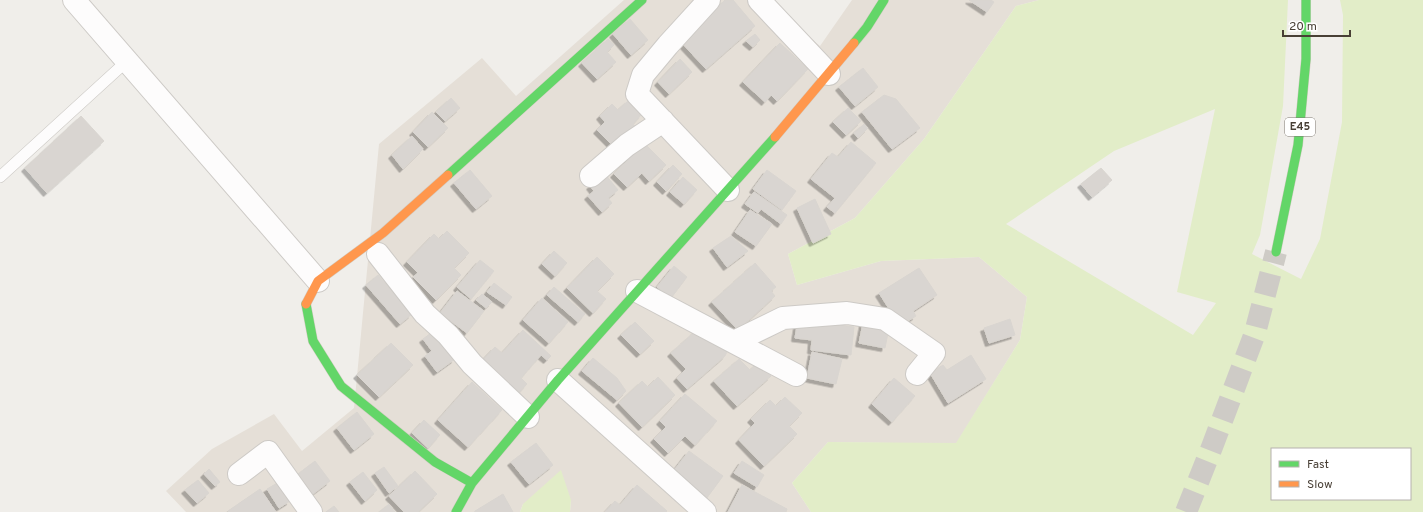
<svg xmlns="http://www.w3.org/2000/svg" width="1423" height="512" viewBox="0 0 1423 512" font-family="Overpass,sans-serif">
<style>
.residential{fill:#e5dfd7}
.green{fill:#e2edc8;fill-rule:evenodd}
.building{fill:#d9d5d1;stroke:#d9d5d0;filter:url(#shadow)}
.lines{fill:none;stroke-linecap:round;stroke-linejoin:round}
.highway-tunnel{stroke:#cecbc6;stroke-width:22;stroke-dasharray:22 11;stroke-linecap:butt}
.lane-casing{stroke:#cdcac6;stroke-width:12}
.street-casing{stroke:#cdcac6;stroke-width:24}
.fast-casing{stroke:#d2ccc2;stroke-width:10}
.slow-casing{stroke:#d2ccc2;stroke-width:10}
.lane{stroke:#fdfcfc;stroke-width:11}
.street{stroke:#fdfcfc;stroke-width:22}
.fast{stroke:#63d668;stroke-width:9}
.slow{stroke:#ff974d;stroke-width:9}
.labels{text-anchor:middle;dominant-baseline:central;stroke-width:3;stroke-linejoin:round;paint-order:stroke}
.shield{fill:#fff;stroke:#7f7972;stroke-width:1}
.shield-label{font-size:11px;font-weight:bold;fill:#483f35}
</style>
<defs>
<filter id="shadow"><feDropShadow dx="-3.5" dy="3.5" stdDeviation="0" flood-color="#0004"/></filter>
</defs>
<rect width="100%" height="100%" fill="#f0eeea"/>
<path class="residential" d="M624 0H765L820 46 852 0H1039L1016 6 924 139 855 218 788 254 797 285 881 261 979 257 1027 297 1020 340 956 444 828 442 792 483 811 512H570L571 500 523 504 520 512H186L166 491 212 449 274 414 302 451 354 408 379 144 482 58 516 96Z"/>
<path class="green" d="M1039 0H1288L1283 106 1260 235 1252 254 1301 279 1320 239 1342 122 1343 15 1340 0H1423V512H811L792 483 828 442 956 443 1020 340 1027 297 979 257 881 261 797 285 788 254 855 218 924 139 1016 6ZM1215 109 1177 292 1216 303 1193 335 1006 224 1114 151ZM1272 449H1410V499H1272Z
M561 470 571 500 570 512H520L523 504Z"/>
<path class="building" d="M725 0H733L755 26 706 69 680 41Z
M969 0H991L994 2 987 12Z
M630 19 648 40 631 55 613 34Z
M755 34 760 40 753 47 746 41Z
M608 39 614 45 607 52 616 62 597 79 582 63Z
M780 43 808 69 777 101 771 95 765 102 743 82Z
M680 59 692 72 669 94 658 82Z
M863 68 878 87 855 106 839 87Z
M884 95 896 99 920 128 892 149 862 112Z
M451 98 460 108 445 121 436 112Z
M629 100 642 114 633 124 640 131 614 147 597 130 605 122 600 116 612 104 618 110Z
M848 108 861 121 846 135 833 122Z
M432 112 448 128 428 147 413 132Z
M81 116 104 141 47 193 25 168Z
M864 124 868 128 858 138 854 133Z
M412 136 423 149 403 169 392 155Z
M641 140 666 165 649 181 642 173 627 187 614 174 628 160 624 156Z
M851 142 876 163 835 213 827 207 835 198 811 179 832 153 838 157Z
M673 165 682 174 666 191 657 182Z
M1101 168 1112 180 1092 197 1081 184Z
M470 170 492 196 476 209 454 183Z
M767 170 796 191 782 210 753 189Z
M605 174 618 190 608 198 612 203 602 212 588 196 594 191 590 186Z
M683 177 697 190 684 204 670 192Z
M754 192 787 215 781 224 761 209 758 213 745 204Z
M815 199 831 234 813 243 797 208Z
M750 210 772 224 756 246 735 232Z
M447 231 469 253 454 268 461 275 436 300 413 277 418 273 407 262 434 234 439 239Z
M731 236 748 251 727 267 713 248Z
M554 251 567 263 555 276 542 264Z
M597 257 614 274 597 291 606 299 593 313 567 288Z
M480 260 494 271 471 299 457 287Z
M755 263 776 287 771 291 775 296 738 330 712 302Z
M674 266 687 277 671 298 657 287Z
M919 268 937 295 913 311 916 316 900 326 879 293Z
M378 275 412 314 400 324 366 285Z
M494 283 512 297 506 305 487 292Z
M554 287 585 314 578 322 547 295Z
M457 291 484 311 467 333 440 313Z
M482 294 492 302 486 308 476 300Z
M542 298 568 322 549 343 523 320Z
M1010 319 1015 335 989 343 984 328Z
M798 320 854 327 851 355 811 350 812 340 795 338Z
M635 322 654 341 640 354 621 335Z
M863 323 889 328 885 348 859 343Z
M699 328 730 346 725 356 687 389 677 378 686 369 671 353Z
M523 330 551 356 547 360 541 355 521 378 527 384 515 397 479 364 495 347 502 353Z
M434 331 455 359 437 372 425 356 432 351 423 339Z
M391 343 413 365 379 397 357 375Z
M812 352 842 359 836 384 807 378Z
M971 355 986 379 948 403 930 373 943 365 947 370Z
M593 358 617 378 626 391 617 400 582 371Z
M739 359 750 370 759 362 771 376 737 406 714 381Z
M658 377 675 395 642 427 619 403 642 381 648 387Z
M894 378 915 396 892 422 872 404Z
M472 382 502 410 468 447 438 420Z
M685 394 717 421 695 445 685 436 668 453 654 439 666 427 660 421Z
M785 397 802 413 789 426 797 434 764 466 739 440 755 423 751 419 770 400 776 406Z
M357 412 374 434 354 450 337 428Z
M424 420 440 435 428 448 412 433Z
M536 443 553 465 529 484 511 462Z
M689 451 723 476 706 499 672 473Z
M315 461 330 481 309 497 294 477Z
M742 461 764 475 757 487 734 473Z
M384 467 398 486 389 493 375 473Z
M209 469 220 482 215 486 204 474Z
M415 471 437 494 418 512H404L389 496Z
M363 472 377 490 365 501 350 482Z
M198 480 209 493 197 503 185 490Z
M279 482 290 501 279 508 267 489Z
M637 485 667 511 666 512H605L615 501 620 505Z
M742 485 787 509 786 512H728Z
M260 489 276 512H229L228 511Z
M503 494 513 512H475V511Z
M389 504 395 512H379Z
M334 506 339 512H326Z"/>
<g class="lines">
<path class="highway-tunnel" d="M1186 512 1212 447 1255 333 1276 252"/>
<defs>
<path id="lane" d="M0 177 127 61"/>
<path id="street" d="M74 0 318 281
M709 0 668 45 643 75 637 94 728 190
M759 0 829 74
M591 176 627 145 663 121
M378 254 425 314 448 335 472 364 528 417
M637 291 796 375
M734 342 783 318 847 313 885 319 934 353 917 374
M558 380 705 512
M239 474 268 452 311 512"/>
<path id="fast" d="M854 43 867 27 884 0
M448 175 642 0
M1276 252 1298 145 1306 59V0
M306 304 313 341 341 386 435 462 472 483
M456 512 472 483 558 380 775 137"/>
<path id="slow" d="M775 137 854 43
M306 304 318 281 383 233 448 175"/>
</defs>
<use href="#lane" class="lane-casing"/>
<use href="#street" class="street-casing"/>
<use href="#fast" class="fast-casing"/>
<use href="#slow" class="slow-casing"/>
<use href="#lane" class="lane"/>
<use href="#street" class="street"/>
<use href="#fast" class="fast"/>
<use href="#slow" class="slow"/>
</g>
<g class="labels">
<rect class="shield" x="1285" y="118" width="30" height="18" rx="3"/>
<g class="shield-label">
<text x="1300" y="127">E45</text>
</g>
</g>
<rect x="1271" y="448" width="140" height="52" fill="#ffffff" stroke="#b6b2ae"/>
<rect x="1279" y="461" width="20" height="6" fill="#63d668" stroke="#b6b2ae"/>
<text x="1307" y="468" font-size="12" fill="#483f35">Fast</text>
<rect x="1279" y="481" width="20" height="6" fill="#ff974d" stroke="#b6b2ae"/>
<text x="1307" y="488" font-size="12" fill="#483f35">Slow</text>
<path d="M1283 30v6h67v-6" fill="none" stroke="#483f35" stroke-width="2"/>
<text x="1289" y="30" font-size="12" fill="#483f35" stroke="#ffffff" stroke-width="3" paint-order="stroke">20 m</text>
</svg>
